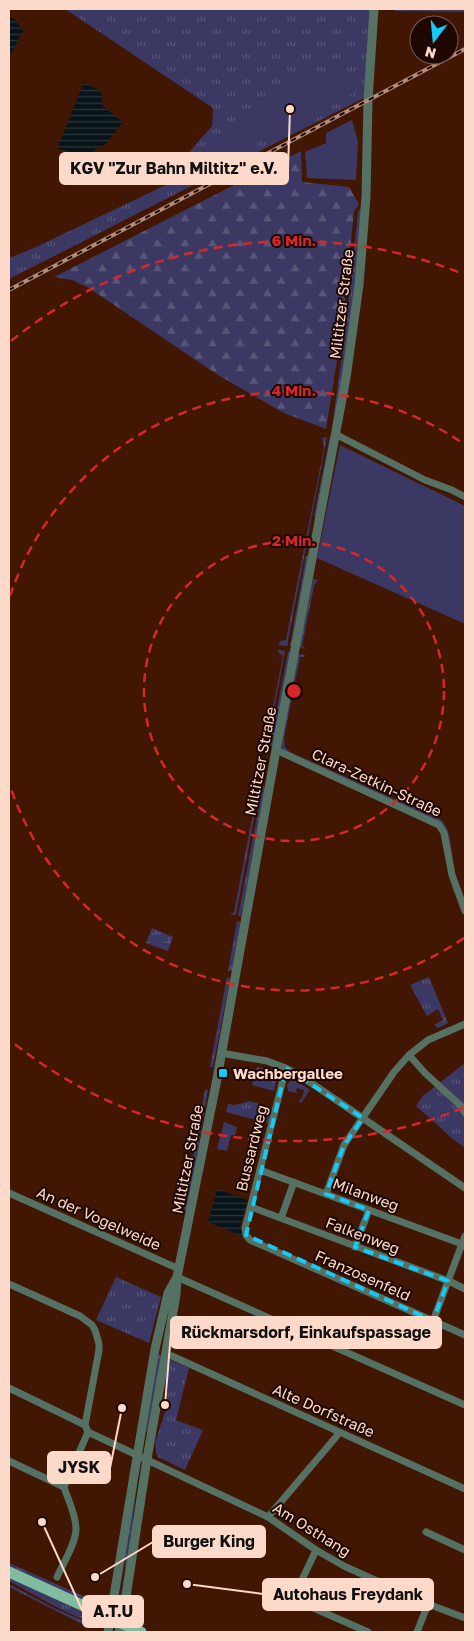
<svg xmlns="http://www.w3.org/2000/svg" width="474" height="1641" viewBox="0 0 474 1641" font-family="'Golos Text',sans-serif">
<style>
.grass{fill:url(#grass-tufts)}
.forest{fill:url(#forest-firs)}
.wetland{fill:url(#wetland-marsh)}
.garden{fill:#3b3964}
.water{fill:url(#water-rules)}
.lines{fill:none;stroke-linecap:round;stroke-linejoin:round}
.minor{stroke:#547163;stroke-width:7}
.tertiary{stroke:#547163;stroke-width:9}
.primary{stroke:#80bda0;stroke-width:11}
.rail-casing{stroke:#b28c7b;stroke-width:4}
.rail{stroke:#1e0701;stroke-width:2;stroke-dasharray:5.5;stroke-linecap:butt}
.marked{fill:none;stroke:#14cafb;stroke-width:4;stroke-dasharray:10 6;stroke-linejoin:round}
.ring{fill:none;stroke:#d62828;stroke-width:2.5;stroke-dasharray:9 6}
.poi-dot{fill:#14cafb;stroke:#1e0701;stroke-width:2}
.labels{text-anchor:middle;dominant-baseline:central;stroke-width:4;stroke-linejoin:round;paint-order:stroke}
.street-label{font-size:15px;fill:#fdd9ca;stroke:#1e0701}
.poi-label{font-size:15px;font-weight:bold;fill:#fdd9ca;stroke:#1e0701;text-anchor:start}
.centre{fill:#d62828;stroke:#1e0701;stroke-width:2.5}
.ring-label{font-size:15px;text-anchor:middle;font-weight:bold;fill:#d62828;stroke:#1e0701;stroke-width:4;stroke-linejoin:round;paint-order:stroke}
.leader{fill:none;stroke:#fdd9ca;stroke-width:2}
.callout-dot{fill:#fdd9ca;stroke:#1e0701;stroke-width:2}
.callout{fill:#fdd9ca;stroke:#fdd9ca;stroke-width:2}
.callout-label{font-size:16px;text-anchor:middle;font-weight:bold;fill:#111}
</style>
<defs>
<pattern id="grass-tufts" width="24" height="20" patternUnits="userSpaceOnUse" patternTransform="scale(1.25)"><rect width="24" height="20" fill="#3b3964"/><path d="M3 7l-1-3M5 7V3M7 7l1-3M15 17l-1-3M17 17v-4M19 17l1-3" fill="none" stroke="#585579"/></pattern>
<pattern id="forest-firs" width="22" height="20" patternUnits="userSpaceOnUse" patternTransform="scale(1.25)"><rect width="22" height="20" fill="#3b3964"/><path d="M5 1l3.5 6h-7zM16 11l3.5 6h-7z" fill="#585579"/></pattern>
<pattern id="wetland-marsh" width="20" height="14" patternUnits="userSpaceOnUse" patternTransform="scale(1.25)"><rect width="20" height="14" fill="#3b3964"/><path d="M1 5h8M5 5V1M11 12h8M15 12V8" fill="none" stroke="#585579"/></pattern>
<pattern id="water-rules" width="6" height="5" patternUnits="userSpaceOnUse" patternTransform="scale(1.25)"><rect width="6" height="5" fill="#081419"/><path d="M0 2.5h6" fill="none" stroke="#2d3639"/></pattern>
</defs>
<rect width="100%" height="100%" fill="#411704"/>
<path class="grass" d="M65 9H372L364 98 9 279V258L34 248 166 185 184 158 212 126 213 108Z
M363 204 352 316 334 425 332 427 345 334 358 212Z
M327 437 287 646 279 645 280 641 286 640 324 448 322 438Z
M330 437 332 439 318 517 314 516Z
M306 556 310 557 293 647 290 646Z
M313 579 318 580 314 586 302 646 306 649 299 647Z
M278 650 285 651 267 746 260 744 266 742 283 656 278 652Z
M288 652H292L274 747 270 745Z
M298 654 305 655 303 657H300L284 738 285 747 290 752 441 820C453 830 451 858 455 873 458 884 465 895 465 907L454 874 446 832 443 827 282 750 281 744 282 737Z
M254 784 260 786 236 915 230 914 234 912 258 788Z
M263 786 266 787 241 916H238Z
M237 921 240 922V924L232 970 228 971Z
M227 977 230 979 213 1067H210Z
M429 977 448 1023 438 1028 434 1025 443 1020 438 1009 427 1016 410 985Z
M465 1063V1148L454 1140 416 1106 423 1096Z
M257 1067 278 1073 274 1091 252 1085Z
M295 1080 310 1090 301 1103 299 1102 300 1099H302L304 1090 297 1088 296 1091 298 1093 288 1091 287 1085 290 1081Z
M205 1089 208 1090 187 1212 184 1209Z
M250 1101 272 1108 268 1123 226 1112 228 1104 235 1105Z
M116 1277 161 1297 149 1343 96 1320Z
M157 1353 161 1356 148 1432H146Z
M169 1359 189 1368 176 1420 203 1430 185 1470 158 1457 156 1453 155 1443 166 1409 168 1386 166 1376Z
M135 1482 137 1483 133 1517V1528L122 1601H120L125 1571V1551Z
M9 1563 99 1603V1607L9 1568Z
M9 1576 95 1618 94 1621C80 1623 25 1589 9 1581Z
M9 1584 54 1608 88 1623 84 1625 9 1587Z"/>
<path class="forest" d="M394 9H465V12L395 11Z
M301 151 302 182 349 187 359 204 354 211 343 322 326 429 284 413 218 375 89 288 72 280 54 277Z"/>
<path class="wetland" d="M152 928 173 937 168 951 146 943Z"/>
<path class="garden" d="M305 77H331L362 86 359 90 289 129 201 168 224 135 284 86Z
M352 120 358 141 356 180 307 178 305 152 326 143V133Z
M340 445 465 506V624L317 558Z
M224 1122 237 1127 235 1135H231L227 1151 217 1149Z"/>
<path class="water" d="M11 17 16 20 23 31 9 57V21Z
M84 82 101 91 103 106 123 122 106 144 87 155 57 149Z
M217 1189 248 1200 240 1227 244 1237 208 1222Z"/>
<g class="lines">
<path class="minor" d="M337 435 425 480 452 490 465 497
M276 750 439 825 444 833 452 875 465 911
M221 1053 267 1061 286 1068 245 1228 246 1235 250 1240 465 1335
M409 1055 425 1073 461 1106 465 1113
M286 1068 304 1078 465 1188
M260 1170 462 1244
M9 1193 179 1269
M326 1194 344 1145 394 1072 409 1055 428 1040 465 1024
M251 1207 451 1282 465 1289
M281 1218 294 1182
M355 1247 369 1210
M177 1277 465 1405
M9 1284 80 1316 92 1325 95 1330 99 1344V1350L85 1425 88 1432 268 1517 316 1550 344 1566 428 1604 465 1618
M433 1321 465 1236
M172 1356 465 1489
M9 1388 85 1425
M9 1461 64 1487
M268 1517 336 1437 339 1432
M426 1532 465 1550
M316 1550 293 1599 368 1632
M57 1577C63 1564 76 1543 76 1529 76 1515 68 1500 64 1487L88 1432
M417 1632 428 1604"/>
<path class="tertiary" d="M108 1632 155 1349 168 1293 177 1277
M119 1632 124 1610 147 1459 176 1295 177 1277 216 1084 276 750 346 378 359 285 366 197 368 100 374 9"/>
<path class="primary" d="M9 1572 141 1632"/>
<defs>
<path id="rail" d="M9 290 465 49"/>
</defs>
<use href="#rail" class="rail-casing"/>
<use href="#rail" class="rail"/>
</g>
<path class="marked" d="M286 1068 363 1118 344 1145 326 1194 369 1210 355 1247 448 1281 433 1321 246 1235Z"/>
<g class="ring">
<circle cx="294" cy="691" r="150"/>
<path d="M464 938A300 300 0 0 1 10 786M10 596A300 300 0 0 1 464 444"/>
<path d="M463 1108A450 450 0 0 1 11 1041M11 341A450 450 0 0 1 463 274"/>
</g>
<rect class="poi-dot" x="218" y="1068" width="10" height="10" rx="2.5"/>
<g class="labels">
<g class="street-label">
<text transform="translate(341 304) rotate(-83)">Miltitzer Straße</text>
<text transform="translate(260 761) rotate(-79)">Miltitzer Straße</text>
<text transform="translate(377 782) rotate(25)">Clara-Zetkin-Straße</text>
<text transform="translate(251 1148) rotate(-76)">Bussardweg</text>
<text transform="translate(187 1159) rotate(-79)">Miltitzer Straße</text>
<text transform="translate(366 1194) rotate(20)">Milanweg</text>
<text transform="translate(99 1218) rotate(24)">An der Vogelweide</text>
<text transform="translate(363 1235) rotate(21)">Falkenweg</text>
<text transform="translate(363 1275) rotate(24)">Franzosenfeld</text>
<text transform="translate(324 1410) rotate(24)">Alte Dorfstraße</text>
<text transform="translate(312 1529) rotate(32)">Am Osthang</text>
</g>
<g class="poi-label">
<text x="233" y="1073">Wachbergallee</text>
</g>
</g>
<circle cx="294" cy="691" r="8" class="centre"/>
<g class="ring-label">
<text x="294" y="246">6 Min.</text>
<text x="294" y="396">4 Min.</text>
<text x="294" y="546">2 Min.</text>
</g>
<path class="leader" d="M290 109L288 168M165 1405L171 1332M122 1408L110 1468M95 1577L153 1542M187 1584L263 1594M42 1522L83 1612"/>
<g class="callout-dot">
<circle cx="290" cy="109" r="5"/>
<circle cx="165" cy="1405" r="5"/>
<circle cx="122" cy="1408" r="5"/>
<circle cx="95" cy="1577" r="5"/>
<circle cx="187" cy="1584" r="5"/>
<circle cx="42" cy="1522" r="5"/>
</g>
<g class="callout">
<rect x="60" y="153" width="228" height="31" rx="5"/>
<rect x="171" y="1317" width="270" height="31" rx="5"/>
<rect x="48" y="1452" width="62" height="31" rx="5"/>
<rect x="153" y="1526" width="112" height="31" rx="5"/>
<rect x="263" y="1579" width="170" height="31" rx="5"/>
<rect x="83" y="1596" width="60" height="31" rx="5"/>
</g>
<g class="callout-label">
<text x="174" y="174">KGV "Zur Bahn Miltitz" e.V.</text>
<text x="306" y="1338">Rückmarsdorf, Einkaufspassage</text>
<text x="79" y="1473">JYSK</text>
<text x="209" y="1547">Burger King</text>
<text x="348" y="1600">Autohaus Freydank</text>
<text x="113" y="1617">A.T.U</text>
</g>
<rect width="474" height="1641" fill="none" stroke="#fdd9ca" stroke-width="20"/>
<g transform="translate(434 40) rotate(196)"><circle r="24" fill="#1e0701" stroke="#775b51"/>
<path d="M0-4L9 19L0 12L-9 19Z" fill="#14cafb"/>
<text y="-8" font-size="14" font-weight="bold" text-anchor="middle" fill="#fdd9ca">N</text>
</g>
</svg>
